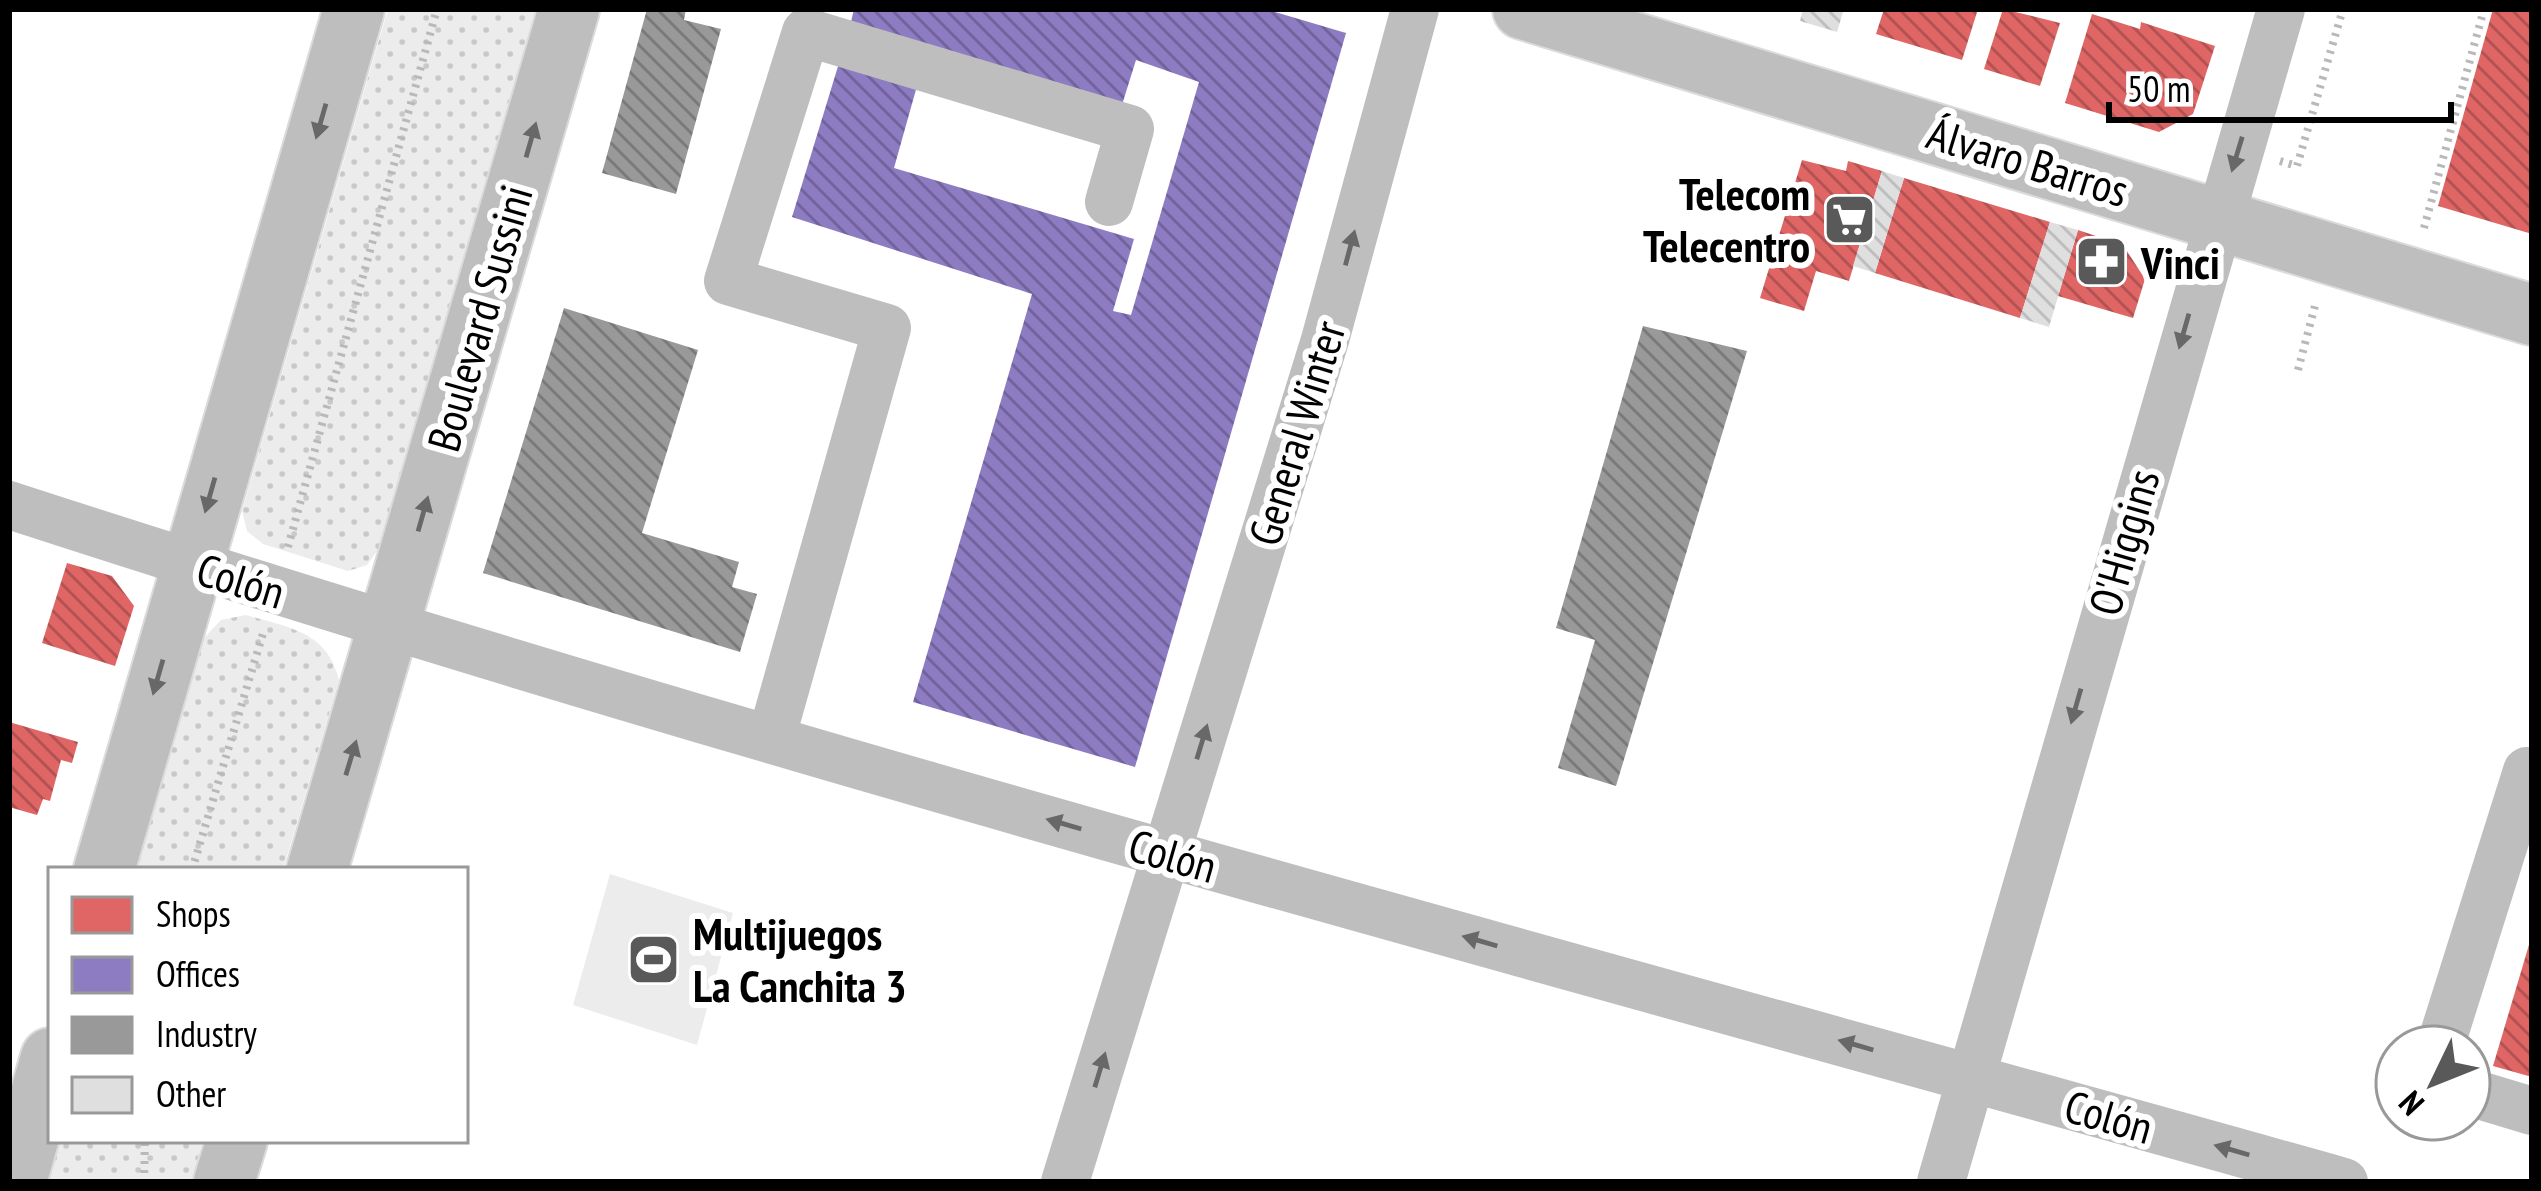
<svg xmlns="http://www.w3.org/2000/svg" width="2541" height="1191" viewBox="0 0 2541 1191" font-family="'PT Sans Narrow',sans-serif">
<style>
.park{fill:url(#park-dots)}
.garden{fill:#ececec}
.shops{fill:url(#shops-back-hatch)}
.offices{fill:url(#offices-back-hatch)}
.industry{fill:url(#industry-back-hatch)}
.building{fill:url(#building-back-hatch)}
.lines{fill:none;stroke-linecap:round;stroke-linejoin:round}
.major-casing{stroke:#dbdbdb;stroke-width:64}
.path{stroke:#b9b9b9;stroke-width:8;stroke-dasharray:3 6;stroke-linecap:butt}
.minor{stroke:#bebebe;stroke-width:48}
.major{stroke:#bebebe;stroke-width:60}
.oneway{fill:#686868}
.labels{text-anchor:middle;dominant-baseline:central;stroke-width:12;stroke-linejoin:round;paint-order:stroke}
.street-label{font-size:45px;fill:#000;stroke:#fff}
.poi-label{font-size:45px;font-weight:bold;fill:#000;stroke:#fff;text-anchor:start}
</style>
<defs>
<pattern id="park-dots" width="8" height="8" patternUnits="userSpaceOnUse" patternTransform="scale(3)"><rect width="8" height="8" fill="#ececec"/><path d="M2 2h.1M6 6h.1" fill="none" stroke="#c9c9c9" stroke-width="1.8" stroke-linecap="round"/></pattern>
<pattern id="shops-back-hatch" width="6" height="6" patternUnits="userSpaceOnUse" patternTransform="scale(3)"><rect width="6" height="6" fill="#e06666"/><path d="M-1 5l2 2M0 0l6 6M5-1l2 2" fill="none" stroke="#b35252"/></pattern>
<pattern id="offices-back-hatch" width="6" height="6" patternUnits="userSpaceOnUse" patternTransform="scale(3)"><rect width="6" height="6" fill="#8e7cc3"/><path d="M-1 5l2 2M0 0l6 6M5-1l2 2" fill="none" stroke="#72639c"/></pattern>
<pattern id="industry-back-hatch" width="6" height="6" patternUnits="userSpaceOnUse" patternTransform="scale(3)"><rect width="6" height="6" fill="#999"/><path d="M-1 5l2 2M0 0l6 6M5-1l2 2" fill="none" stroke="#7a7a7a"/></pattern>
<pattern id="building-back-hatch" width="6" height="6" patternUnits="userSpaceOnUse" patternTransform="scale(3)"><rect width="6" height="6" fill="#dfdfdf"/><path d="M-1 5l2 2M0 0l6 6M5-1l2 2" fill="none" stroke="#bebebe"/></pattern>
</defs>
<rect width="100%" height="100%" fill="#fff"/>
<path class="park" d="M388 9H536L378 550 367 565 348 571 263 544 247 531 242 511Z
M246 615C289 628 327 631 339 680L283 870H137L203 639 221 620Z
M60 1140H203L191 1182H48Z"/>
<path class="garden" d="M610 874 733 913 697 1045 573 1005Z"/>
<path class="shops" d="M1884 9H1978L1962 60 1876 34Z
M2003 9 2060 23 2040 86 1984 69Z
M2493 9H2532V234L2438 206Z
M2092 14 2140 29 2141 22 2215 46 2193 114 2159 132 2065 103Z
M1802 160 1846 171 1848 161 1882 171 1849 281 1816 271 1804 311 1760 298Z
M1904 178 2050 222 2020 318 1875 273Z
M2078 230 2123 245 2145 279 2133 318 2058 296Z
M67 563 112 576 134 606 115 666 42 643Z
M9 722 78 742 72 763 61 760 50 801 43 799 37 815 9 807Z
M2531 938H2532V1077L2493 1066Z"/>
<path class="offices" d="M854 9H1265L1346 33 1135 767 913 702 1032 294 792 217 839 63 917 86 894 168 1134 239 1113 311 1131 315 1199 82 1136 60 1121 108 850 26Z"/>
<path class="industry" d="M647 9H686L684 20 721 29 676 194 602 173Z
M564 308 698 350 642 533 739 562 732 587 757 594 740 652 483 573Z
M1643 326 1747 351 1616 786 1558 768 1595 640 1556 628Z"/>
<path class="building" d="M1803 9H1844L1837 32 1800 21Z
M1882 171 1904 178 1875 273 1853 266Z
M2050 222 2078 230 2049 327 2020 318Z"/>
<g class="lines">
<defs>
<path id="major" d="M1523 9 2532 315
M104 870 354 9
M317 870 569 9
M16 1182 51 1058
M224 1182 237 1140"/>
</defs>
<use href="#major" class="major-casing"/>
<path class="path" d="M2280 161 2297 166 2343 9
M2424 228 2484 9
M2298 370 2316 302
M288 547 437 9
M192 870 264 630
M144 1182 145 1140"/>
<path class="minor" d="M9 505C780 756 1564 963 2344 1182
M771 739 887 328 728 281 806 32 1130 129 1109 202
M2440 1047 2527 771
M2469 1092 2532 1111
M1065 1182 1325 340 1415 9
M1941 1182 2281 9"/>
<use href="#major" class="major"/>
</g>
<defs><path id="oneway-solid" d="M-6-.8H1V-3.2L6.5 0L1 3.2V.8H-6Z" transform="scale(3)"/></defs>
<g class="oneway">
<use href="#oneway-solid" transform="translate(321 121) rotate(106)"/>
<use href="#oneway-solid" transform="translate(531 140) rotate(-74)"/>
<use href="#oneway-solid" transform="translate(2237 154) rotate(107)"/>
<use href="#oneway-solid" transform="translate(1350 248) rotate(-75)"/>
<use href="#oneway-solid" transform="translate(2184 331) rotate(106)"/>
<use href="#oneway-solid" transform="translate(210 495) rotate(106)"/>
<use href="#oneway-solid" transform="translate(423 514) rotate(-74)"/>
<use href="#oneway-solid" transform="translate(158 677) rotate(106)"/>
<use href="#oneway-solid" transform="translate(2076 706) rotate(106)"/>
<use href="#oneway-solid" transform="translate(1202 742) rotate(-73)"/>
<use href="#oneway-solid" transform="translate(351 758) rotate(-73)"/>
<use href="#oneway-solid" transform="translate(1064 824) rotate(-164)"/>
<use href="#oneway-solid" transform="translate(1480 941) rotate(-164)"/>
<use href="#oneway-solid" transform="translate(1856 1045) rotate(-164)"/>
<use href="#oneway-solid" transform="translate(1100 1070) rotate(-73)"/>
<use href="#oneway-solid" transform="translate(2232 1150) rotate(-164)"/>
</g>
<defs>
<symbol id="supermarket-square" viewBox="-11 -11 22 22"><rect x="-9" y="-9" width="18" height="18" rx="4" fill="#595959" stroke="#fff"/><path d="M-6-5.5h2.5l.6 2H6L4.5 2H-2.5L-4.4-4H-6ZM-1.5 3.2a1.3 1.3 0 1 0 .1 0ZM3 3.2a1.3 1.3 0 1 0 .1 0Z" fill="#fff"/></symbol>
<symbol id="pharmacy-square" viewBox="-11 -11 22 22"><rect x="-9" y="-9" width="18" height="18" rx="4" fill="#595959" stroke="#fff"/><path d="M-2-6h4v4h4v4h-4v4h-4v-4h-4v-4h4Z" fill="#fff"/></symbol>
<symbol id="stadium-square" viewBox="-11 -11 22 22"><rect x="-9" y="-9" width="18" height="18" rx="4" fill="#595959" stroke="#fff"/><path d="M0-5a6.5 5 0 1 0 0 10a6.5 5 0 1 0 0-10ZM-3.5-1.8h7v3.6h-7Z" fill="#fff"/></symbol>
</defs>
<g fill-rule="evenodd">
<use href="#supermarket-square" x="1820" y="190" width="59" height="59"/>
<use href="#pharmacy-square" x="2072" y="232" width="59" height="59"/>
<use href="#stadium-square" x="624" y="930" width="59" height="59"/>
</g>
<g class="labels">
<g class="street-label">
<text transform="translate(2028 161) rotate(17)">Álvaro Barros</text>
<text transform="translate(479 318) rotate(-74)">Boulevard Sussini</text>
<text transform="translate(1296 433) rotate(-73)">General Winter</text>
<text transform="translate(2123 542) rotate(-74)">O'Higgins</text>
<text transform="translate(241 580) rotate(17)">Colón</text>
<text transform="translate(1173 855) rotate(16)">Colón</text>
<text transform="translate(2109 1116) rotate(16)">Colón</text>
</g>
<g class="poi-label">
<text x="1810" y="193" text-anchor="end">Telecom<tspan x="1810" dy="52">Telecentro</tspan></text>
<text x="2141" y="262">Vinci</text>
<text x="693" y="933">Multijuegos<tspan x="693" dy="52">La Canchita 3</tspan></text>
</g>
</g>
<rect width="2541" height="1191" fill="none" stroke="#000000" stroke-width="24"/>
<rect x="48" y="867" width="420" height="276" fill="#ffffff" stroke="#999999" stroke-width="3"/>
<rect x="72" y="897" width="60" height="36" fill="#e06666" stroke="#999999" stroke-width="3"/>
<text x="156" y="927" font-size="36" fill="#000000">Shops</text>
<rect x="72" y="957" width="60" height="36" fill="#8e7cc3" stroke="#999999" stroke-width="3"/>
<text x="156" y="987" font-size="36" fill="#000000">Offices</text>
<rect x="72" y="1017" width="60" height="36" fill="#999999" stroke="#999999" stroke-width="3"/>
<text x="156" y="1047" font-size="36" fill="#000000">Industry</text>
<rect x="72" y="1077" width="60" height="36" fill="#dfdfdf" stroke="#999999" stroke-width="3"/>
<text x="156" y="1107" font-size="36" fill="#000000">Other</text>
<g transform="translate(2433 1083) rotate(227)"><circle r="57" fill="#ffffff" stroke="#999999" stroke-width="3"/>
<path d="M0-9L21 45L0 30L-21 45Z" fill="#595959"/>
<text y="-18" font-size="33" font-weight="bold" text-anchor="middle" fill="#000000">N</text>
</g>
<path d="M2109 102v18h342v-18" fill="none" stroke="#000000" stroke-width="6"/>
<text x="2127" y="102" font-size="36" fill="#000000" stroke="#ffffff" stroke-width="9" paint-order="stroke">50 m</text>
</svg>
